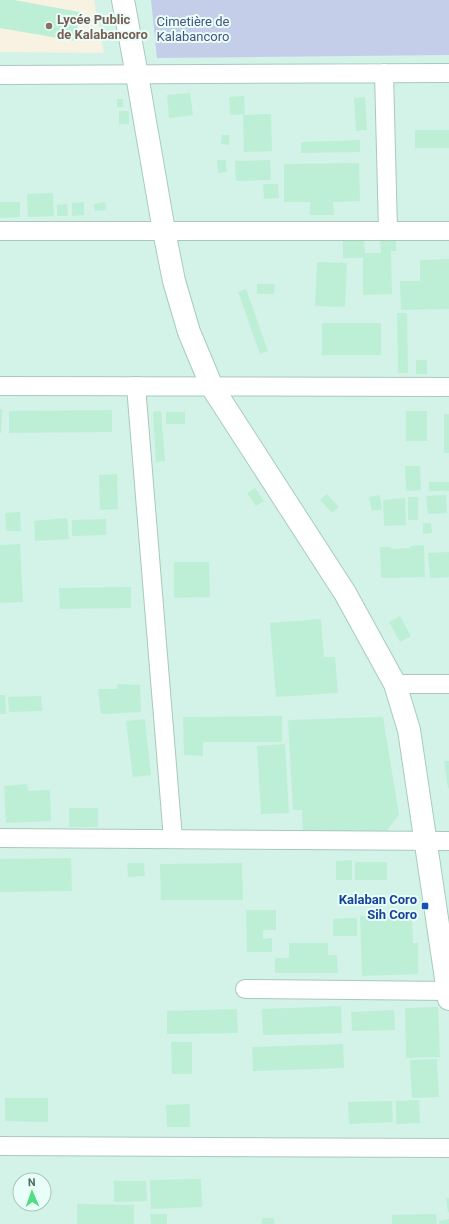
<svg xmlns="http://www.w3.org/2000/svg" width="449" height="1224" viewBox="0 0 449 1224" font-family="Roboto,sans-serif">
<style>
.residential{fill:#d3f2e8;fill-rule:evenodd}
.education{fill:#f7f2e1}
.green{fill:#c4cee8}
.building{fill:#bdefd7}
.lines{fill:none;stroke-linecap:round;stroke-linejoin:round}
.minor-casing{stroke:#a9c9bc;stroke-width:20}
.secondary-casing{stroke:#a7ccbc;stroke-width:24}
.minor{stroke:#fff;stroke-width:18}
.secondary{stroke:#fff;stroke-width:22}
.education-dot{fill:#8d6e63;stroke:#eafef9;stroke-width:1.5}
.transit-dot{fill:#1a4fb4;stroke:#eafef9;stroke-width:1.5}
.labels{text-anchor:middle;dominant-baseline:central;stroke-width:4;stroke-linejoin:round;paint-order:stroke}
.education-label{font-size:13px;font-weight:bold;fill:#785e54;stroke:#eafef9;text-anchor:start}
.park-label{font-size:13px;fill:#495383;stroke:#eafef9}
.transit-label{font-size:13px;font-weight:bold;fill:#164399;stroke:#eafef9;text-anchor:end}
</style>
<rect width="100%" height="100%" fill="#e4fbf5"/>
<path class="residential" d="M0 0H449V1224H0ZM20 1180H44V1204H20Z"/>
<path class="education" d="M0 0H94L104 53 0 52Z"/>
<path class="green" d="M151 0H449V55L157 58Z"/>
<path class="building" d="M0 0H14L80 12 75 41 0 28Z
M190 93 193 115 169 118 167 95Z
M244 96 245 114 230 115 229 97Z
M365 97 367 130 356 131 354 98Z
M117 99H123V107H117Z
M119 111H129V124H119Z
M271 114 272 151 244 152 243 115Z
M415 130H449V148H415Z
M222 135H230L229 145 221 144Z
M360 140V152L301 153V142Z
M217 160H226L227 172 218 173Z
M270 160 271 180 236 181 235 161Z
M359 163 360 201 333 202 334 215H310V202H284V164Z
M263 184H278L279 198 264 199Z
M53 193 54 216 28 217 27 194Z
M0 202H20V217L0 218Z
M84 202V215L72 216V203Z
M105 202 106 210 95 211 94 204Z
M67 204 68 216H57V205Z
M380 238H396V251H391L392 294 363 295V258H343V240H364L365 253H381Z
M449 259V309L401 310 400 281H420V260Z
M317 262 347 263 345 307 315 306Z
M257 284H275L274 294H257Z
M246 289 268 351 260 354 238 292Z
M397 313H407L408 373H398Z
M322 323H381V355H322Z
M416 360H427V374H416Z
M0 409H2L1 433H0Z
M112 410V432L9 433V411Z
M161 411 165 461 156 462 153 412Z
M406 411H427V441H406Z
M166 412H185V424H166Z
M444 414H449V453H444Z
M405 466H420L421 490 406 491Z
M117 474 118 509 100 510 99 475Z
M429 482H449V491H429Z
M255 488 264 501 256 506 247 493Z
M327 494 339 507 332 513 320 500Z
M380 495 382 509 372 511 369 497Z
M446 495 447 513 428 514 426 496Z
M408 497H418V520H408Z
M405 498 406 525 384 526 383 500Z
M20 512 21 531H6L5 513Z
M67 518 69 539 35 541 34 521Z
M106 519V535L72 536V520Z
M423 523H431L432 533 423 534Z
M20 544 23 602 0 603V545Z
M424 545 425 577 381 578 380 547H391V549L410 548V546Z
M449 552V577L430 578 428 553Z
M174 562H209L210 597 174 598Z
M131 587V608L60 609 59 588Z
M400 616 411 636 400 642 389 622Z
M321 619 324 657H335L338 693 276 697 270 623Z
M118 684 140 685 141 712 101 714 98 689H117Z
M0 695H5L6 714H0Z
M41 696 42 711 9 712 8 697Z
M282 716V742H203V756L184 755 183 717Z
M383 717 399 815 385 833 303 835 302 810H293L288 720Z
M145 719 151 775 133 777 126 721Z
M285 744 289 813 261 814 257 746Z
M444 761H449V788H448Z
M27 784 28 791 50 790 51 821 6 823 4 786Z
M69 808H98V827H69Z
M71 858 72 891 0 892V859Z
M352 860V880H336V861Z
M355 862H387V880H355Z
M127 863H144L145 876 128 877Z
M242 863 243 900H161L160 864Z
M246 910H276V930H263V939L272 938V952H247Z
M412 915 413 943H418V974L362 976 360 916Z
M357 918V936H333V919Z
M289 943H328V955H337L338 973H275V958H289Z
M341 1006 342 1033 263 1035 262 1009Z
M438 1007 440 1057 406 1058 405 1008Z
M237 1009 238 1033 167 1034V1011Z
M394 1010 395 1030 352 1031 351 1012Z
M171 1042H192V1074H172Z
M343 1044 344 1068 253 1071 252 1047Z
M437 1059 439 1097 412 1098 410 1060Z
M5 1098H48V1122L5 1121Z
M419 1100 420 1123 396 1124V1101Z
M392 1101 393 1122 349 1124 348 1102Z
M190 1104V1127H167L166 1105Z
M201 1179 202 1207 151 1209 150 1180Z
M114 1181H146L147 1201 114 1202Z
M446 1198H449V1212H448Z
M77 1204 134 1205V1224H77Z
M150 1214H167V1224H151Z
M436 1214 437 1224H392V1215Z
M262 1218H274V1224H262Z
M449 1219V1224H439V1221Z"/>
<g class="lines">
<defs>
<path id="minor" d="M384 73 388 231
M0 75 449 73
M0 231H449
M0 386 449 387
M136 386 173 839
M395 684H449
M0 838 449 841
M245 989 449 991
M0 1146 449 1148"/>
<path id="secondary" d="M123 0 137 75 164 231 174 281 189 332 212 387 345 593 395 684 409 730 449 999"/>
</defs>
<use href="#minor" class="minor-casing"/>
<use href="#secondary" class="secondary-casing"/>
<use href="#minor" class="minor"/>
<use href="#secondary" class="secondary"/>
</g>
<circle class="education-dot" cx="49" cy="26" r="4"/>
<rect class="transit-dot" x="421" y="902" width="8" height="8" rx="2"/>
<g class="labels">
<g class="education-label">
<text x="57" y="19">Lycée Public<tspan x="57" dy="15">de Kalabancoro</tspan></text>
</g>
<g class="park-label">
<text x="193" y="21">Cimetière de<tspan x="193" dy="15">Kalabancoro</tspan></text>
</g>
<g class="transit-label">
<text x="417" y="899">Kalaban Coro<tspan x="417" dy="15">Sih Coro</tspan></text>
</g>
</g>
<g transform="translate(32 1192) rotate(358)"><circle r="19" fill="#eafef9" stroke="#aac6bb"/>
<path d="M0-3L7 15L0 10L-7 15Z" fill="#4fdf82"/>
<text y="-6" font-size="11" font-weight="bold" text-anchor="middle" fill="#4b725e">N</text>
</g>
</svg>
